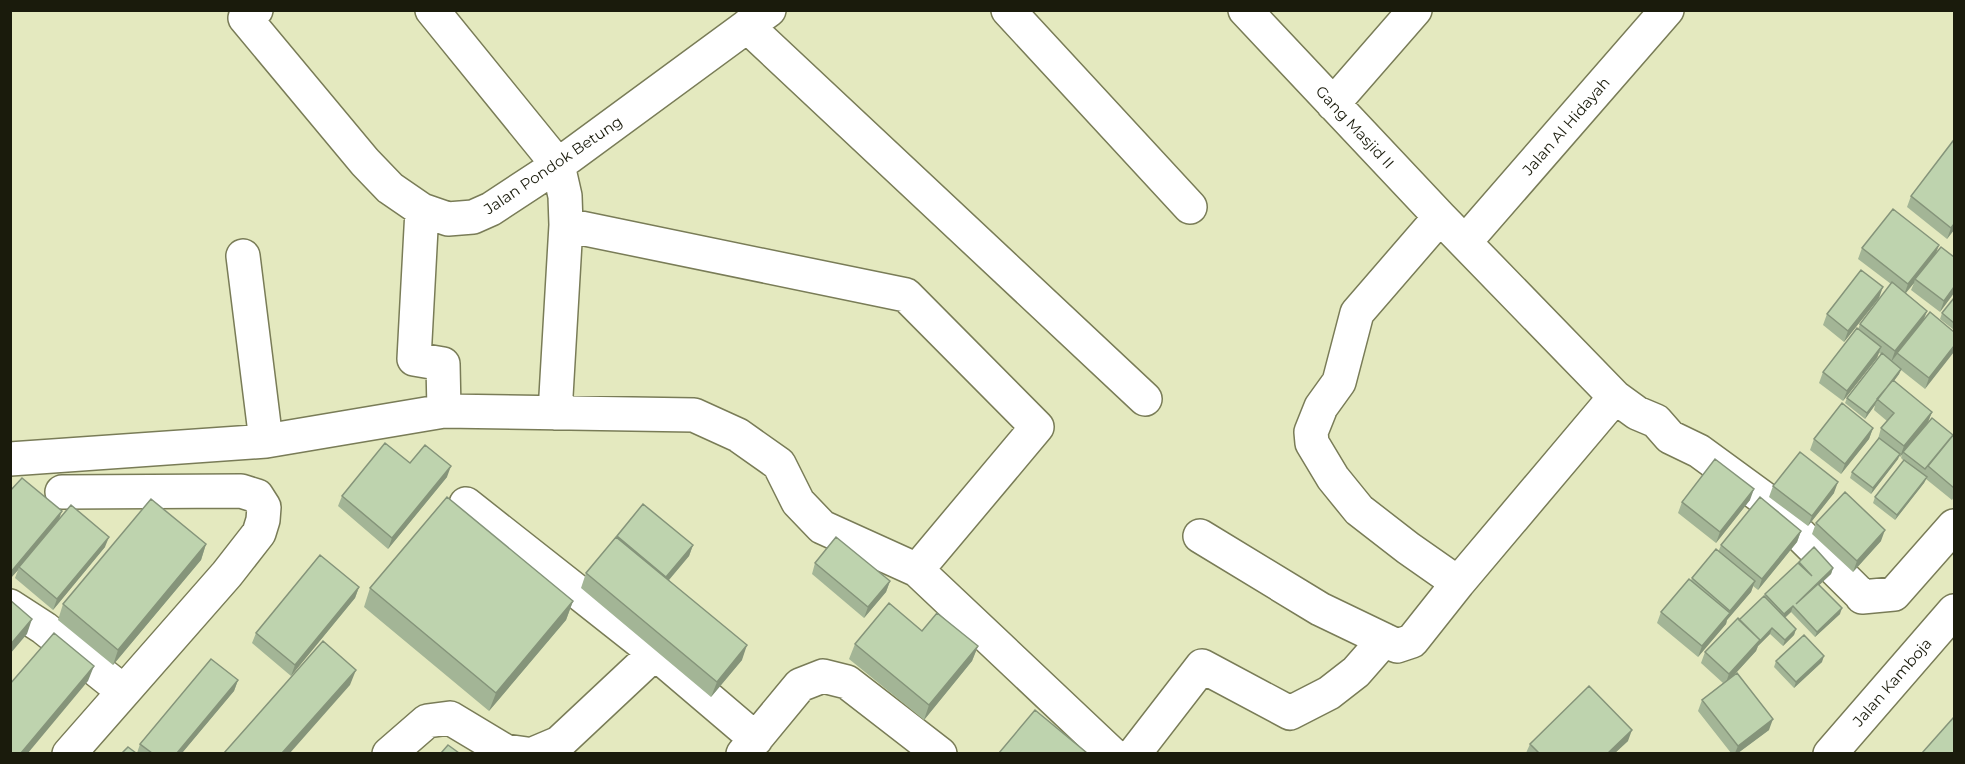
<svg xmlns="http://www.w3.org/2000/svg" width="1965" height="764" viewBox="0 0 1965 764" font-family="Montserrat,sans-serif">
<style>
.lines{fill:none;stroke-linecap:round;stroke-linejoin:round}
.minor-casing{stroke:#797c57;stroke-width:36}
.minor{stroke:#fff;stroke-width:33}
.wall{fill:#a3b596}
.shaded-wall{fill:#85947a}
.building{fill:#bed3ae;stroke:#85947a;stroke-width:1.5}
.labels{text-anchor:middle;dominant-baseline:central;stroke-width:4.5;stroke-linejoin:round;paint-order:stroke}
.street-label{font-size:15px;fill:#1a1b0c;stroke:#fff}
</style>
<rect width="100%" height="100%" fill="#e4e9bf"/>
<g class="lines">
<defs>
<path id="minor" d="M256 10 245 18 365 162 390 188 422 210 448 219 473 217 491 209 558 165 769 10
M432 10 558 165 565 196 566 225 906 295 1037 427 917 570
M1008 10 1190 207
M1245 10 1440 217 1615 397 1637 413 1656 421 1670 437 1699 451 1762 497 1862 596
M747 26 1145 399
M1333 104 1415 10
M422 210 414 359 443 364 444 411 694 415 738 435 779 464 798 502 822 527 917 570 1112 754
M1440 217 1357 313 1339 382 1321 407 1311 432 1312 443 1333 478 1359 510 1408 548 1458 583
M1465 242 1667 10
M243 256 266 441
M555 413 566 225
M10 459 266 441 444 411
M62 492 241 491 257 496 264 507 263 520 259 533 227 574 69 754
M466 504 655 653
M1200 536 1320 609 1397 646 1412 641 1458 583 1615 397
M1862 597 1894 594 1954 526
M10 606 44 628 123 691
M389 754 427 721 450 718 505 751 527 754
M533 754 559 743 655 653 756 739
M743 754 800 685 823 676 847 682 940 754
M1134 754 1202 666 1290 713 1329 693 1356 672 1384 640
M1830 754 1954 611"/>
</defs>
<use href="#minor" class="minor-casing"/>
<use href="#minor" class="minor"/>
</g>
<path class="wall" d="M1954 142V230L1947 239 1907 207 1911 196Z
M1862 248 1937 252 1954 257V293L1940 312 1911 290 1914 283 1906 293 1927 311 1924 319 1954 332 1925 389 1901 370 1899 374 1894 381 1932 412 1928 422 1952 437 1954 434V497L1952 500 1926 479 1924 483 1895 520 1873 503 1875 497 1904 461 1901 458 1902 454 1900 457 1899 456 1898 459 1871 494 1850 478 1852 472 1878 439 1881 428 1887 421 1874 410 1875 405 1865 419 1845 403 1847 398 1881 354 1879 353 1877 358 1843 401 1819 383 1823 372 1858 329 1860 324 1891 284 1858 259Z
M1879 298 1844 342 1823 325 1827 314Z
M1954 298V330L1940 319 1942 313Z
M1873 428 1869 439 1841 474 1810 450 1814 439Z
M410 463 447 477 388 549 338 506 342 496Z
M1773 486 1834 493 1808 526 1769 497Z
M10 491 60 518 105 547 53 610 15 578 18 570 10 579Z
M1750 500 1716 543 1678 513 1682 502Z
M1816 523 1881 541 1853 572 1812 534Z
M1801 531 1797 542 1758 590 1753 586 1751 592 1727 620 1726 624 1698 657 1657 623 1661 612 1719 550 1721 545Z
M617 536 693 545 689 556 669 580 742 660 711 697 581 588 586 573Z
M206 544 201 560 113 665 58 620 63 604Z
M1799 562 1833 568 1831 574 1819 585 1840 614 1815 637 1791 612 1785 618 1796 629 1794 635 1783 646 1770 634 1758 646 1756 651 1733 676 1769 730 1738 753H1731L1698 711 1702 700 1723 683 1701 663 1705 652 1764 597 1765 594Z
M815 563 890 581 886 592 864 618 812 574Z
M359 587 355 598 291 676 252 643 256 633Z
M370 588 573 601 566 620 489 711 364 607Z
M922 631 978 646 972 661 924 720 849 659 855 644Z
M1776 661 1822 662 1794 688 1774 667Z
M238 680 234 691 182 753H137L140 744Z
M1628 741 1615 753H1526L1530 744Z"/>
<path class="shaded-wall" d="M1954 224V230L1947 239 1951 228Z
M1939 245 1935 256 1915 279 1914 283 1904 295 1908 284Z
M1883 287 1879 298 1844 342 1848 331Z
M1954 287V293L1940 312 1944 301Z
M1927 311 1923 321 1891 362 1895 351Z
M1954 346V352L1925 389 1929 378Z
M1881 347 1877 358 1843 401 1847 391Z
M1901 369 1899 374 1879 401 1877 399Z
M1877 399 1875 405 1865 419 1867 413Z
M1932 412 1928 422 1900 457 1904 446Z
M1873 428 1869 439 1841 474 1845 464Z
M1900 454 1898 459 1871 494 1873 488Z
M451 466 447 477 388 549 392 538Z
M1927 477 1924 483 1895 520 1897 515Z
M1838 482 1834 493 1808 526 1812 516Z
M1754 489 1750 500 1716 543 1720 532Z
M62 511 58 522 19 567 18 570 10 579V573Z
M1885 530 1881 541 1853 572 1857 561Z
M1801 531 1797 542 1758 590 1762 579Z
M109 537 105 547 53 610 57 599Z
M206 544 201 560 113 665 118 650Z
M693 545 689 556 662 588 666 577Z
M1833 568 1831 574 1795 608 1796 604Z
M890 581 886 592 864 618 868 607Z
M1755 581 1751 592 1727 620 1726 624 1698 657 1702 646 1729 614 1730 611Z
M359 587 355 598 291 676 295 665Z
M573 601 566 620 489 711 496 693Z
M1793 606 1791 612 1782 620 1784 614Z
M1842 608 1840 614 1815 637 1817 632Z
M32 619 27 634 10 654V645Z
M1772 628 1770 634 1758 646 1756 651 1725 685 1729 674 1760 640Z
M1796 629 1794 635 1783 646 1785 640Z
M747 645 742 660 711 697 717 682Z
M978 646 972 661 924 720 929 705Z
M1824 656 1822 662 1794 688 1796 682Z
M94 666 88 681 28 753H21Z
M356 670 350 685 290 753H282Z
M238 680 234 691 182 753H177Z
M1773 719 1769 730 1738 753H1735L1738 746Z
M1632 730 1628 741 1615 753H1608Z"/>
<path class="building" d="M1953 141 1954 142V224L1951 228 1911 196Z
M1893 209 1939 245 1908 284 1862 248Z
M1941 247 1954 257V287L1944 301 1915 279Z
M1861 270 1883 287 1848 331 1827 314Z
M1892 282 1927 311 1895 351 1860 324Z
M1954 298V323L1942 313Z
M1930 312 1954 332V346L1929 378 1897 353Z
M1857 328 1881 347 1847 391 1823 372Z
M1882 353 1901 369 1867 413 1847 398Z
M1893 380 1932 412 1904 446 1881 428 1894 413 1877 399Z
M1842 403 1873 428 1845 464 1814 439Z
M1932 418 1953 435 1925 469 1903 452Z
M1954 434V488L1928 466Z
M1879 438 1900 454 1873 488 1852 472Z
M385 443 410 463 425 445 451 466 392 538 342 496Z
M1800 452 1838 482 1812 516 1773 486Z
M1715 459 1754 489 1720 532 1682 502Z
M1904 460 1927 477 1897 515 1875 497Z
M22 478 62 511 10 573V491Z
M1845 492 1885 530 1857 561 1816 523Z
M447 497 573 601 496 693 370 588Z
M1760 497 1801 531 1762 579 1721 545Z
M151 499 206 544 118 650 63 604Z
M643 504 693 545 666 577 617 536Z
M71 505 109 537 57 599 19 567Z
M616 537 747 645 717 682 586 573Z
M836 537 890 581 868 607 815 563Z
M1814 547 1833 568 1796 604 1818 584 1842 608 1817 632 1793 606 1784 614 1765 594 1798 563 1812 576 1799 562Z
M1716 549 1755 581 1730 611 1692 578Z
M320 555 359 587 295 665 256 633Z
M1689 579 1730 613 1702 646 1661 612Z
M1764 596 1796 629 1785 640 1772 628 1759 642 1760 640 1739 620Z
M10 600 32 619 10 645Z
M889 603 922 631 937 613 978 646 929 705 855 644Z
M1738 618 1760 640 1729 674 1705 652Z
M54 633 94 666 21 753H10V684Z
M1804 635 1824 656 1796 682 1776 661Z
M323 641 356 670 282 753H224Z
M211 659 238 680 177 753H152L140 744Z
M1737 673 1773 719 1738 746 1702 700Z
M1589 686 1632 730 1608 753H1539L1530 744Z
M1035 710 1087 753H999Z
M1954 717V753H1922Z
M448 745 459 753H441Z
M128 747 136 753H122Z"/>
<g class="labels">
<g class="street-label">
<text transform="translate(1566 126) rotate(-49)">Jalan Al Hidayah</text>
<text transform="translate(1355 127) rotate(47)">Gang Masjid II</text>
<text transform="translate(553 165) rotate(-34)">Jalan Pondok Betung</text>
<text transform="translate(1892 682) rotate(-49)">Jalan Kamboja</text>
</g>
</g>
<rect width="1965" height="764" fill="none" stroke="#1a1b0c" stroke-width="24"/>
</svg>
